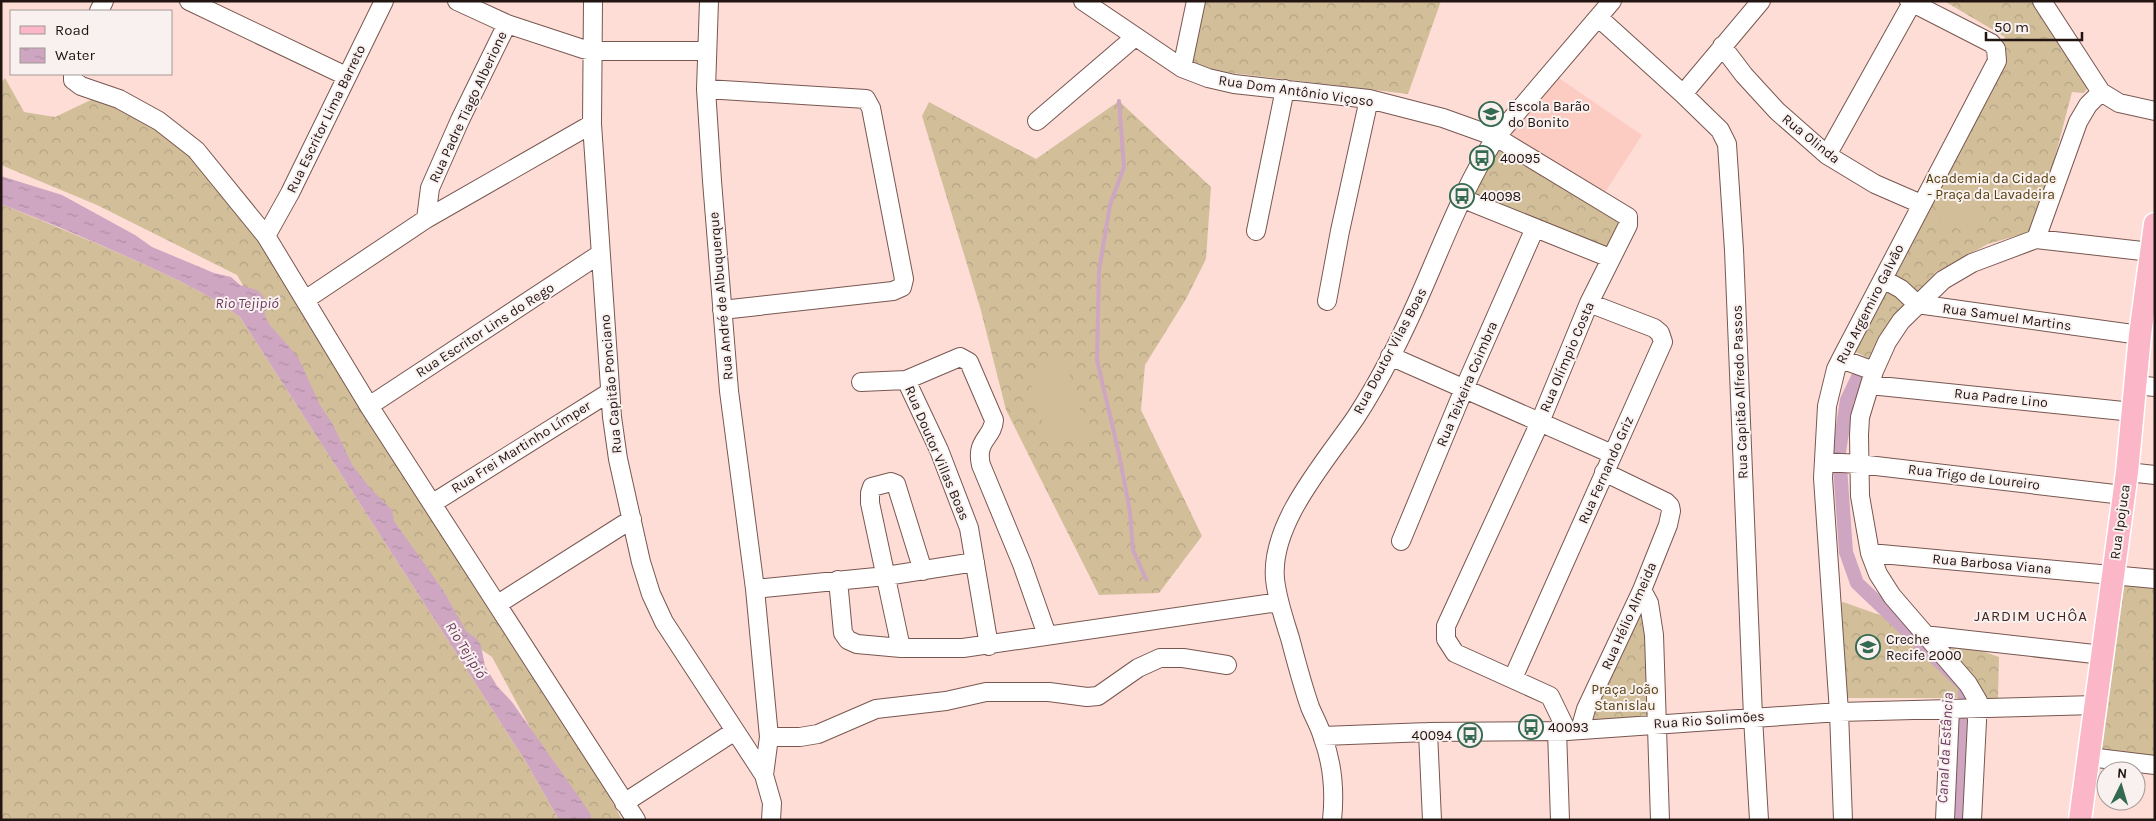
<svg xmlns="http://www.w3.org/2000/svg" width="2156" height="821" viewBox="0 0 2156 821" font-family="Karla,sans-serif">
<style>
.built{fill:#fcccc3}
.forest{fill:url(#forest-crowns)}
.pitch{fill:#d2bf9a}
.water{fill:url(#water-ripples)}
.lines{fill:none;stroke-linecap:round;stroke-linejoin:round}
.stream{stroke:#cea6c1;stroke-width:4}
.canal{stroke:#cea6c1;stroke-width:14}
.minor-casing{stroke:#785750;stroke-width:20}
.major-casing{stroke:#fff;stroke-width:25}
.minor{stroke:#fff;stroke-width:18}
.major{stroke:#fbb6c8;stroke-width:22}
.labels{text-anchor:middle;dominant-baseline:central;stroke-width:4;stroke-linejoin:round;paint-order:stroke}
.street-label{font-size:14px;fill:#211411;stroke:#f9f1ef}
.poi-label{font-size:14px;fill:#211411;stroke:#f9f1ef;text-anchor:start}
.park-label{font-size:14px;fill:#543e0c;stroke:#f9f1ef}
.water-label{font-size:15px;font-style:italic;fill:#6e3b60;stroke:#f9f1ef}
.neighbourhood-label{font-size:15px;letter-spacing:1px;fill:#432520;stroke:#f9f1ef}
</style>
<defs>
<pattern id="forest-crowns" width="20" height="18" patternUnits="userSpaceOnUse" patternTransform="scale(1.25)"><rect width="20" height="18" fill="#d2bf9a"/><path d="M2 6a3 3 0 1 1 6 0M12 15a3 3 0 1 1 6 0" fill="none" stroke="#b4a384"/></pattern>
<pattern id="water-ripples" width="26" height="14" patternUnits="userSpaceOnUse" patternTransform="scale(1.25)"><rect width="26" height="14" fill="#cea6c1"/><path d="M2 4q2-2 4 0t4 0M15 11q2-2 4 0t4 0" fill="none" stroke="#b18ea5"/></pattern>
</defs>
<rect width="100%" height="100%" fill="#feddd7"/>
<path class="built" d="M1556 76 1642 135 1602 197 1507 137Z"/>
<path class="forest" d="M1204 1H1441L1408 94 1215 71 1192 63Z
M1944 1H2036L2088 87 2084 93 2072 92 2037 226 2026 233 1988 244 1936 272 1919 291 1883 365 1843 346 1978 93 2005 37Z
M5 78 24 112 55 117 95 98 132 107 215 173 401 443 598 775 622 820H580L492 657 463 637 337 448 237 275 97 205 1 165V83Z
M1119 101 1211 187 1206 259 1186 299 1145 365 1141 410 1202 536 1159 593 1099 595 1006 410 980 307 922 116 929 102 1036 159Z
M1496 146 1625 218 1607 253 1477 194 1474 191Z
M1 204C47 223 94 242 139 262 176 279 207 293 240 317L526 762 559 820H1Z
M2117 582 2155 584V761L2096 752Z
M1843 602 1999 657 1998 698H1847L1843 695 1841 603Z
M1641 611 1644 614 1648 714 1645 718 1591 721V717Z"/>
<path class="pitch" d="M1960 1H1997L1989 16Z
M1963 161 1995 176 1969 234 1936 219Z
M1065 360 1088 435 1050 446 1027 371Z"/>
<path class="water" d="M1 176 62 195 135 235 152 247 214 273 231 277 240 285 257 290 264 297 265 316 269 324 298 357 320 405 332 423 353 466 370 488 392 510 394 521 443 590 466 631 477 639 481 646 485 666 497 686 512 702 581 800 591 815V820H559L526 762 240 317C207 293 176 279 139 262 94 242 48 222 1 204Z"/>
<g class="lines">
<path class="stream" d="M1119 101 1124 167 1110 205 1099 271 1097 360 1119 454 1130 512 1133 550 1146 579"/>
<path class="canal" d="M1861 371 1847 400 1839 452 1846 552 1857 583 1965 686V720L1957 820"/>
<defs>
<path id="minor" d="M189 1 346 76
M457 1 507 24 583 49 592 51H707
M593 1 592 124 612 417 618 459 641 562 651 594 664 622 764 775 772 803 771 820
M709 1 706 89 712 181 729 391 755 589 769 737 764 775
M1083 1 1182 68 1208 78 1234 84 1369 99 1443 118 1496 137 1628 217V225L1589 303 1540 422 1446 626V639L1455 653 1550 696 1567 731
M2042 1 2101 92 2119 103 2155 111
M99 11 104 1
M1599 18 1683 94 1720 130 1727 144 1734 250 1753 717 1759 820
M1722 46 1744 75 1777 111 1827 155 1875 184 1921 204
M1182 68 1196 1
M73 74V80L81 86 119 99 159 121 196 150 266 236 369 406 636 820
M706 89 866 99 871 108 904 279 902 287 893 291 722 310
M1683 94 1761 1
M1037 121 1135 37
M1827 155 1913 1
M1461 198 1610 258
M426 219 430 188 460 120 507 24
M1256 231 1285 89
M266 236 290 193 384 1
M2036 239 2078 122 2088 105 2101 92
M1883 279 1901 289 1917 304 2140 335
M305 300 426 219 592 124
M1327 301 1340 231 1369 99
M1390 356 1612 454
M1841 359 1874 371
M906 380 939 450 969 528 989 646
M861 382 906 380 960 357 969 362 994 420C993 438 975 440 981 465L1022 564 1047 635
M1870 385 2133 412
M2136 385 2155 387
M369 406 600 254
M1824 462 1859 464 2123 495
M2127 472 2155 475
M433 503 610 392
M1401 541 1464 389 1535 228
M1870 553 2155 579
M838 580 843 633 848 640 857 644 901 648H963L1279 602
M755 589 886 576 975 562
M1642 590 1649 603 1654 635 1660 820
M498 604 632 519
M1924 635 2103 655
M901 648 870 503V493L872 487 891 482 896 484 923 571
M1513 678 1663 342 1660 333 1654 328 1589 303
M1557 730 1560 820
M1580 730 1586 709 1642 590 1668 525 1671 511 1670 506 1666 502 1604 472
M1428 732 1432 820
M1323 736 1428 732 1567 731 1839 712 2095 705
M769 737H800L818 734 876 709 946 701 986 692H1049L1087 697 1098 696 1138 668 1160 658H1183L1227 665
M2089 757 2155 765
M624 803 735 731
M1332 820C1335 792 1333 765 1323 738 1320 727 1314 717 1310 707 1302 684 1296 661 1290 638 1284 619 1277 599 1275 579 1270 523 1326 461 1356 417 1384 374 1407 326 1427 279 1448 230 1467 182 1496 137L1612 1
M1843 820 1839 712 1823 478 1827 406 1836 369 1841 359 1997 61 1996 49 1991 43 1909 1
M1945 820 1950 709
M1972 820 1978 701 1968 684 1892 596 1878 574 1870 553 1860 496 1859 435 1860 417 1874 371 1887 342 1901 321 1943 280 1972 263 2036 239 2151 252"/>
<path id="major" d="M2080 820 2127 472 2140 335 2155 224"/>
</defs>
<use href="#minor" class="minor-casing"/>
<use href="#major" class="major-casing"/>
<use href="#minor" class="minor"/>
<use href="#major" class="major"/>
</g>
<defs>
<symbol id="school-ring" viewBox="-11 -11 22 22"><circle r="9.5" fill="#f9f1ef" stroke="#346a51" stroke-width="1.5"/><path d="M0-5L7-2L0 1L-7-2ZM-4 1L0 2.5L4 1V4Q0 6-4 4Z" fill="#346a51"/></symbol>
<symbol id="bus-ring" viewBox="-11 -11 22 22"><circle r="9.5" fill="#f9f1ef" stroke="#346a51" stroke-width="1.5"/><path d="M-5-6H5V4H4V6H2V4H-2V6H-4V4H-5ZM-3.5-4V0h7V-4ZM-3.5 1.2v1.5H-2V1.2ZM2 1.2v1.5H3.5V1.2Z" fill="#346a51"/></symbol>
</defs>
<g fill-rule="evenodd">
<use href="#school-ring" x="1477" y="100" width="28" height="28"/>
<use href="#bus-ring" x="1468" y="144" width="28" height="28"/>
<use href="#bus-ring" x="1448" y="182" width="28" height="28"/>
<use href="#school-ring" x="1854" y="633" width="28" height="28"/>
<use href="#bus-ring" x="1517" y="713" width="28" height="28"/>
<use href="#bus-ring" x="1456" y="721" width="28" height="28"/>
</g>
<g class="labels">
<g class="street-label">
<text transform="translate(1296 91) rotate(8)">Rua Dom Antônio Viçoso</text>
<text transform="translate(468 107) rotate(-65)">Rua Padre Tiago Alberione</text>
<text transform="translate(326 119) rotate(-64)">Rua Escritor Lima Barreto</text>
<text transform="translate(1811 139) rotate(39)">Rua Olinda</text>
<text transform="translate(721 296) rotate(-95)">Rua André de Albuquerque</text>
<text transform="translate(1870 304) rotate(-63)">Rua Argemiro Galvão</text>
<text transform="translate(2007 317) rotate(8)">Rua Samuel Martins</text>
<text transform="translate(485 330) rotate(-33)">Rua Escritor Lins do Rego</text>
<text transform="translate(1390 351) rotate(-62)">Rua Doutor Vilas Boas</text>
<text transform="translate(1567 357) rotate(-67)">Rua Olímpio Costa</text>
<text transform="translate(611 384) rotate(-95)">Rua Capitão Ponciano</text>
<text transform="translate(1467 384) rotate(-67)">Rua Teixeira Coimbra</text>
<text transform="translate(1740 392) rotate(-92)">Rua Capitão Alfredo Passos</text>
<text transform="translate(2001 398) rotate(6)">Rua Padre Lino</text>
<text transform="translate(521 447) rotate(-32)">Rua Frei Martinho Límper</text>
<text transform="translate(937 453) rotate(67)">Rua Doutor Villas Boas</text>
<text transform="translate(1606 470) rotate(-66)">Rua Fernando Griz</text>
<text transform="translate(1974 477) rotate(7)">Rua Trigo de Loureiro</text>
<text transform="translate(2120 522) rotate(-82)">Rua Ipojuca</text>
<text transform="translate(1992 564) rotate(5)">Rua Barbosa Viana</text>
<text transform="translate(1629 616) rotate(-66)">Rua Hélio Almeida</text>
<text transform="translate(1709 720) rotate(-4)">Rua Rio Solimões</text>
</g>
<g class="poi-label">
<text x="1508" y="106">Escola Barão<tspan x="1508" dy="16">do Bonito</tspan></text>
<text x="1500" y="158">40095</text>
<text x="1480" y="196">40098</text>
<text x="1886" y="639">Creche<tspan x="1886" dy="16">Recife 2000</tspan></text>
<text x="1548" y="727">40093</text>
<text x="1452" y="735" text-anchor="end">40094</text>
</g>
<g class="park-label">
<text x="1991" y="178">Academia da Cidade<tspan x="1991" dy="16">- Praça da Lavadeira</tspan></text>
<text x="1625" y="689">Praça João<tspan x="1625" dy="16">Stanislau</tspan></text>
</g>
<g class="water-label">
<text x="247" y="303">Rio Tejipió</text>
<text transform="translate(466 650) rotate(58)">Rio Tejipió</text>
<text transform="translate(1945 748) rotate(-87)">Canal da Estância</text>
</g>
<g class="neighbourhood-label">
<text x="2031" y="616">JARDIM UCHÔA</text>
</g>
</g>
<rect width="2156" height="821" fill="none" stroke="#211411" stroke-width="5"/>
<rect x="10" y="10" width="162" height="65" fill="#f9f1ef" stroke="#a39996"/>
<rect x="20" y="26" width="25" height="8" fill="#fbb6c8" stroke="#a39996"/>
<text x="55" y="35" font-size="15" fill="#211411">Road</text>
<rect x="20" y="48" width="25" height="15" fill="url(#water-ripples)" stroke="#a39996"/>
<text x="55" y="60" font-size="15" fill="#211411">Water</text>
<g transform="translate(2121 786) rotate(5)"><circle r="24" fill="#f9f1ef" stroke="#a39996"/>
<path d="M0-4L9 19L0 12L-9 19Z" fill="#346a51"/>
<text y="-8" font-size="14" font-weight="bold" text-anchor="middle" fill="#211411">N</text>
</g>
<path d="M1986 32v8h96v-8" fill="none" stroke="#211411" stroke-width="2.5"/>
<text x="1994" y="32" font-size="15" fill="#211411" stroke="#f9f1ef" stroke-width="4" paint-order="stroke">50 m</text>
</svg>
